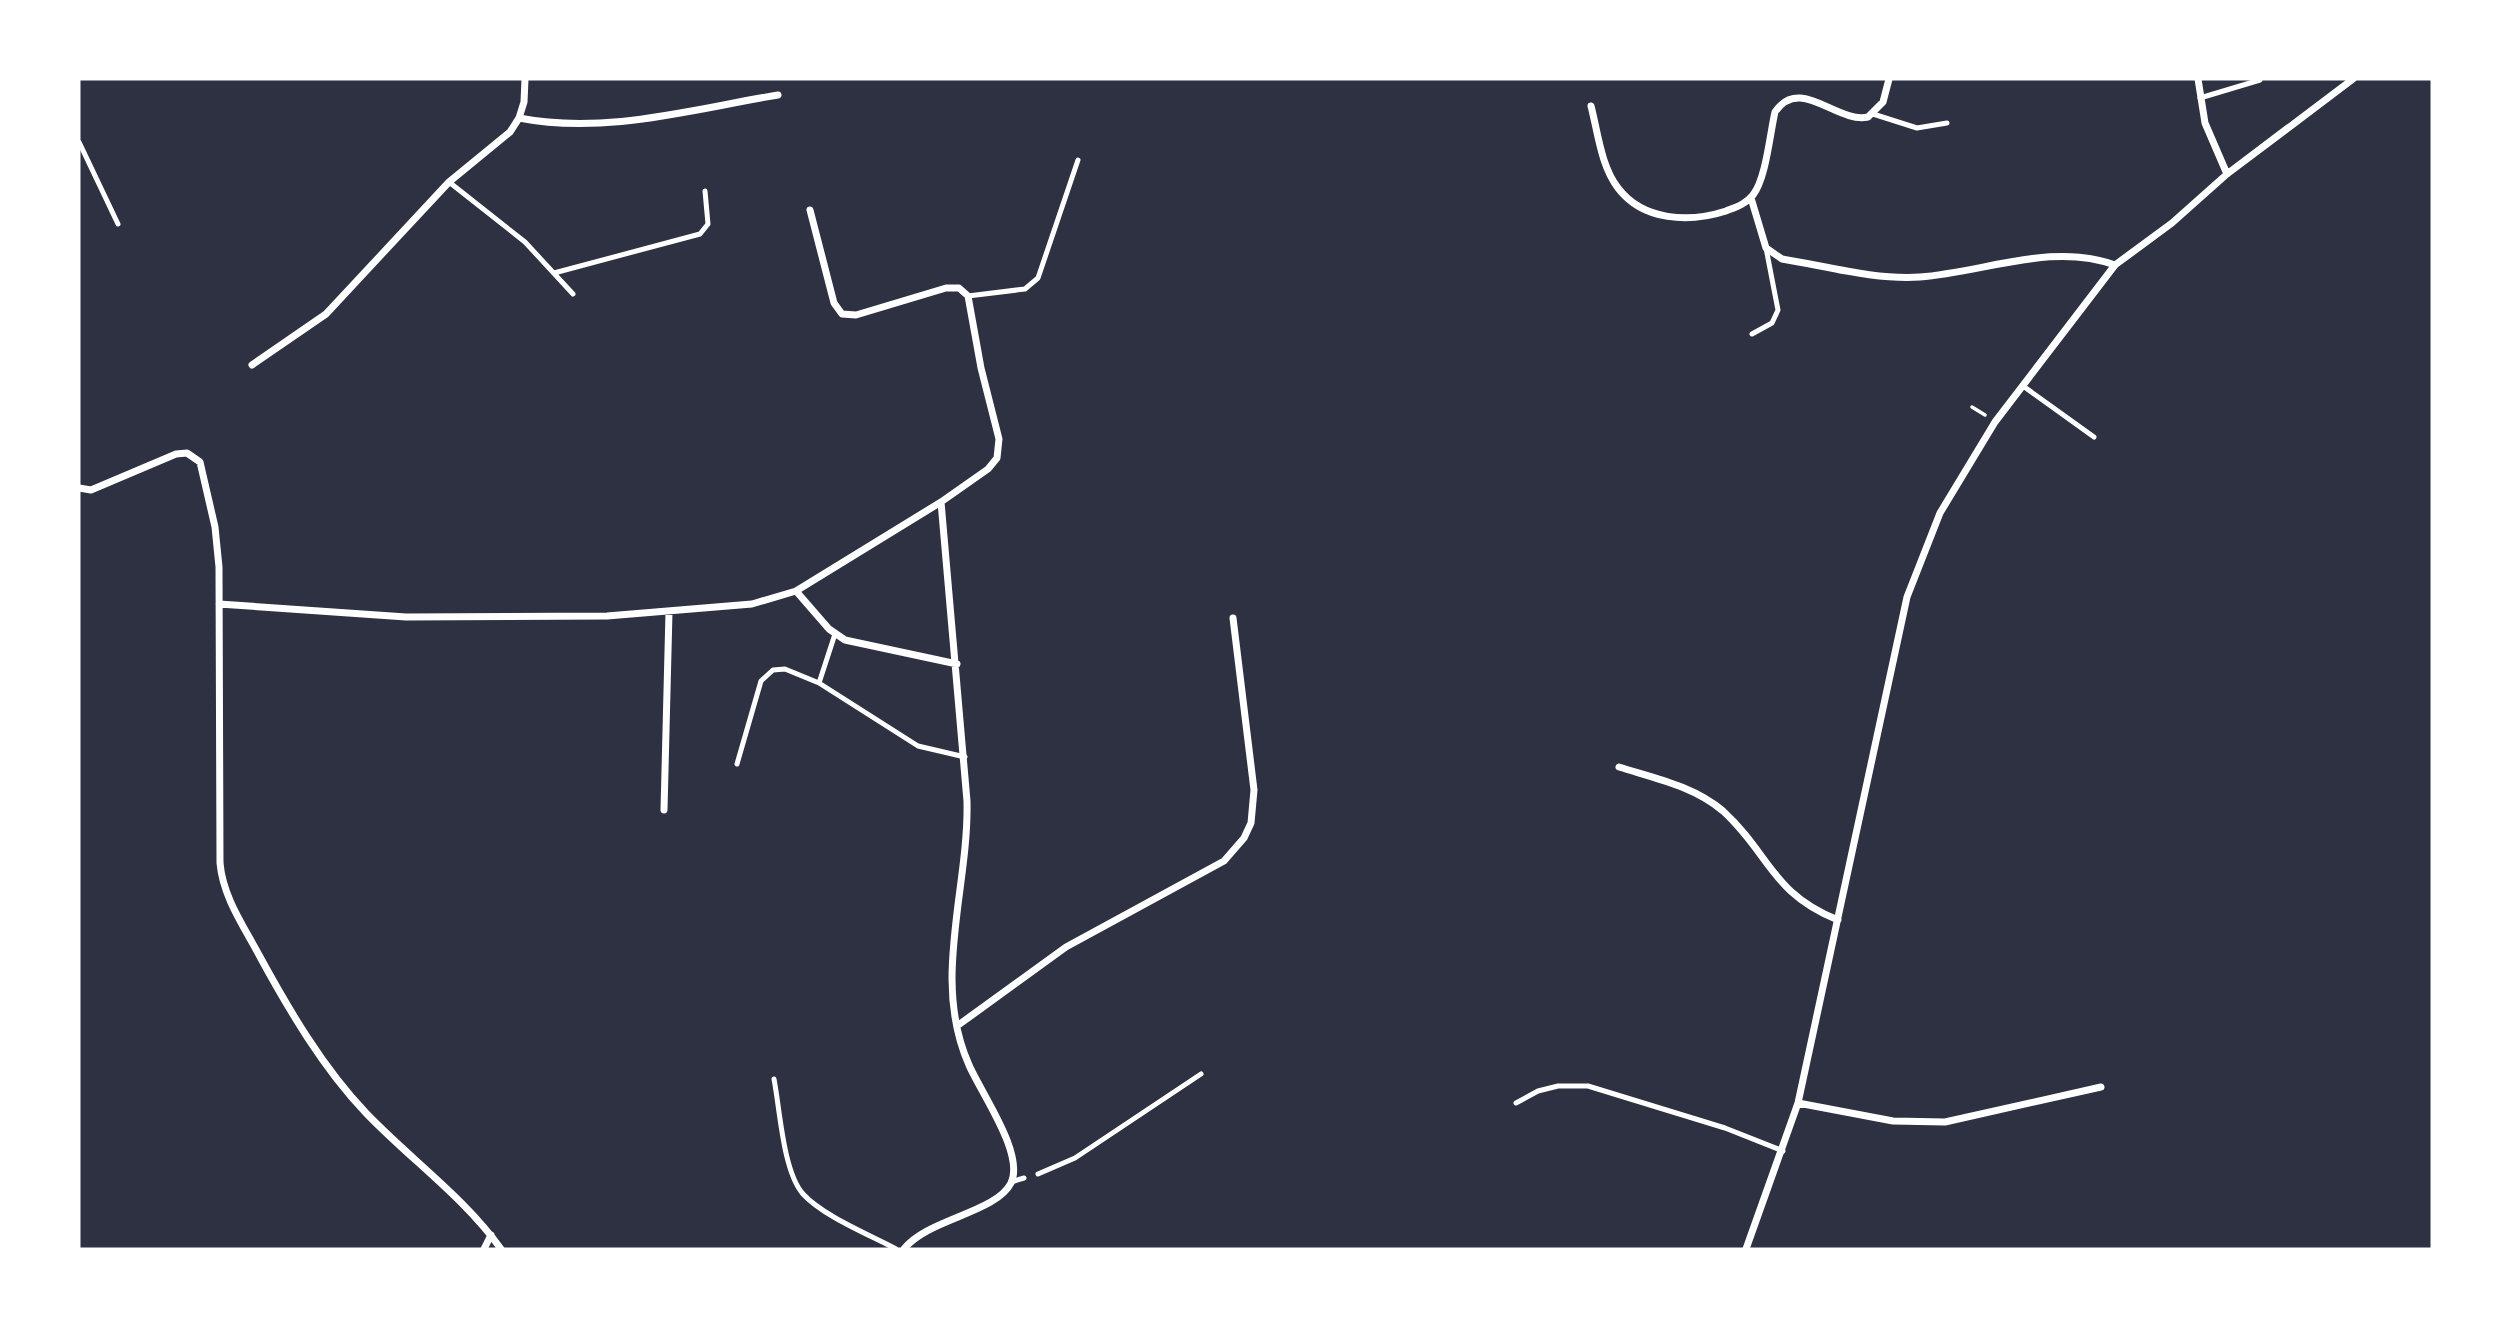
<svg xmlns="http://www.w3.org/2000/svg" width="2511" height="1328" viewBox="0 0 2511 1328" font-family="Signika,sans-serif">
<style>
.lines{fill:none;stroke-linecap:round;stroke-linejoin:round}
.path{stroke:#fff;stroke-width:3.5}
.service{stroke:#fff;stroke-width:5}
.minor{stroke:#fff;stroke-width:7}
</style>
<rect width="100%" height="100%" fill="#2d3142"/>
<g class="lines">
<path class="path" d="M1972 407 1985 415"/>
<path class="service" d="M2200 98 2260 80
M1873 114 1917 128 1947 123
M79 142 118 224
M449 182 525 242 573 294
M554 273 700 234 708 224 705 191
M968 296 1025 289 1038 278 1078 160
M1752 334 1772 323 1778 310 1766 248
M2023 386 2094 437
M819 683 835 634
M737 764 761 681 773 670 785 669 819 683 918 746 965 757
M774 1079C780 1110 783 1171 803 1194 823 1216 870 1235 896 1249
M1516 1103 1538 1091 1558 1086H1588L1725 1128 1783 1151
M1038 1174 1075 1158 1201 1074
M1011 1182 1024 1178"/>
<path class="minor" d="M2198 79 2205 123 2227 174
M1591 106C1598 133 1601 166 1618 188 1643 221 1689 223 1726 211 1736 207 1746 204 1753 195 1766 179 1770 133 1775 112 1800 75 1837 124 1868 117L1883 102 1889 79
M519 118C605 135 693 109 778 95
M1751 198 1766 248 1782 259C1826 266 1874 280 1920 277 1985 272 2052 242 2115 265
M252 365 326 314 449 182 510 132 519 118 524 102 525 79
M79 488 91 490 176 454 187 453 200 462 215 527 219 567 220 863C223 897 243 925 259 955 289 1010 323 1068 366 1113 410 1159 464 1197 501 1249
M796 591 829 629 845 640 957 664
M219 604 406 617 607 616 752 604 796 591 941 502 988 469 997 458 999 439 981 368 968 296 959 288H946L856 315 842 314 834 303 810 210
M1619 767C1654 778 1694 786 1723 811 1770 854 1771 893 1838 920
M664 810 669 612
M957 1026 1066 947 1224 861 1244 838 1251 823 1254 790 1233 618
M1798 1103 1893 1121 1945 1122 2101 1087
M484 1249 491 1235
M904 1249C927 1219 996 1213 1011 1183 1025 1154 981 1093 969 1065 931 980 969 889 967 801L941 502
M1746 1249 1798 1103 1907 597 1940 513 1995 422 2115 265 2172 223 2227 174 2353 79"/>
</g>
<rect width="2511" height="1328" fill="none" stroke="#ffffff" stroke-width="161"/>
</svg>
